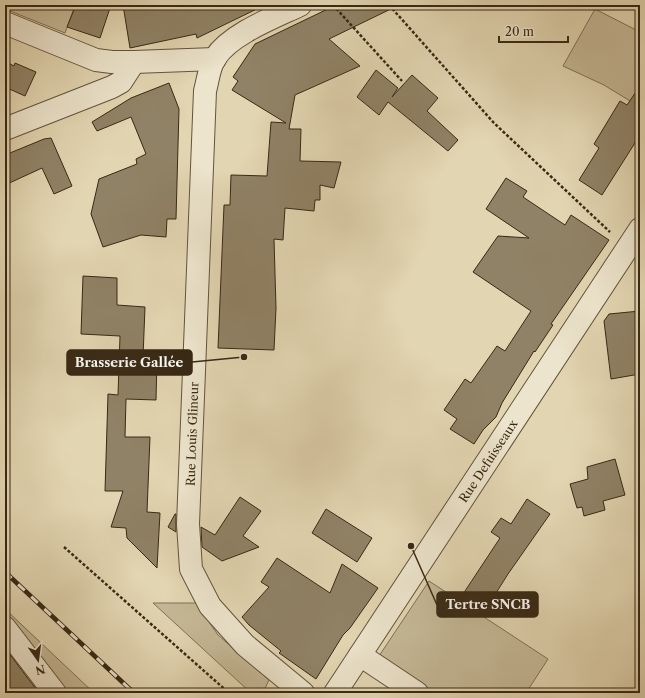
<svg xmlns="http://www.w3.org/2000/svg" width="645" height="698" viewBox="0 0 645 698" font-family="'Libre Caslon Text',serif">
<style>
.green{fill:#c5b896;stroke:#7e7056}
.building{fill:#908266;stroke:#382915}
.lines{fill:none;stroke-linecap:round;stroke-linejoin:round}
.minor-casing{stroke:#62543c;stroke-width:24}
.path{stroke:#382915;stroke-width:2.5;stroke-dasharray:3 2;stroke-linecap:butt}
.minor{stroke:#ece4cc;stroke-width:22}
.rail-casing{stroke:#382915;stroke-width:4.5}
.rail{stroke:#ece4cc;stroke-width:3;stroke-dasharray:9;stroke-linecap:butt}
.labels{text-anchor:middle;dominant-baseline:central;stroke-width:3.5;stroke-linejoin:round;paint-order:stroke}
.street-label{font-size:12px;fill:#382915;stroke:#ece4cc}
.leader{fill:none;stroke:#382915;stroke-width:1.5}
.callout-dot{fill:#382915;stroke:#ece4cc;stroke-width:1.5}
.callout{fill:#382915;stroke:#382915;stroke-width:1.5}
.callout-label{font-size:13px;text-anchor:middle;font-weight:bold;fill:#fff}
</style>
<rect width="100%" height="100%" fill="#e2d5b1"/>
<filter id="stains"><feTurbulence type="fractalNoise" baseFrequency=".005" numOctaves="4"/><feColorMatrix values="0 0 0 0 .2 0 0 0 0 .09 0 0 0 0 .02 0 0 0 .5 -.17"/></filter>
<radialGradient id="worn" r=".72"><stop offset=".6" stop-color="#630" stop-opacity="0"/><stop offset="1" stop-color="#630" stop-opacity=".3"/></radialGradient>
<path class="green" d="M5 5H75L65 33 5 9Z
M595 9 640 32V107L604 85 563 66Z
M429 581 548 659 526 693H428L377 659Z
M153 603H196L218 635 269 680 263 693H251Z
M5 609 94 693H63L5 622Z"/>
<path class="building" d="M76 5H111L100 38 67 27Z
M123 5H265L197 38 196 34 130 48Z
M336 5H399L329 39 360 66 295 95 289 129H301L300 161 341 162 334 188 320 185V200H315L314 211 285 208 283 240 274 239 276 308 274 350 218 348 224 205H230L231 175 267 176 271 122 286 123 232 90 238 81 233 77 255 44Z
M5 61 14 66 15 63 36 72 25 96 5 87Z
M376 70 398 88 392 97 412 75 438 98 427 111 458 140 448 151 388 102 379 115 357 97Z
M169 83 179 109 176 219H167L166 237 141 235 103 247 91 214 99 179 137 164 136 159 146 154 131 117 97 131 92 122 131 98Z
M640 86V135L602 195 579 180 599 148 594 144 620 101 627 105Z
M51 138 72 186 54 194 42 168 5 185V155L44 139Z
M506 178 527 191 523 197 565 225 571 215 609 240 551 324 553 325 535 352 534 351 502 403 496 417 483 430 474 444 450 429 457 419 444 410 465 379 471 383 497 346 505 351 531 311 473 272 498 236 529 238 486 209Z
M83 276 117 278V305L145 307 143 357 157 358 156 400 126 399 125 437H150L147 512 160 513 157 568 127 538 126 528 111 527 123 491H105L108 394 118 395 120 336 81 334Z
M640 311V374L611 379 604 321 609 314Z
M615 459 625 495 603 501 605 510 584 516 582 507 577 508 570 484 588 479 587 467Z
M240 497 261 511 243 536 259 547 222 561 202 547 201 527 215 535Z
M527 499 550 514 508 574 486 609 463 594 500 538 491 532 501 518 511 524Z
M326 509 372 538 357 562 312 533Z
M175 514H176V532L168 527Z
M277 558 330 593 342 564 378 588 350 628 343 635 316 679 279 653 281 651 249 625 242 617 269 587 261 582Z
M5 648 39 693H5Z"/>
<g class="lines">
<defs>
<g id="minor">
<path d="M300 5C275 17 230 34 215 58 209 67 208 80 205 91L188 524 191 569 210 606 245 645 303 693"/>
<path d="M5 23 96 60 112 62H134L215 59"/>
<path d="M5 129 112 87 121 82 134 62"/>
<path d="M5 628 55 693"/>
<path d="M360 655 417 693"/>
<path id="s1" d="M335 693 640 229"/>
</g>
</defs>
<use href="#minor" class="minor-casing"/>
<path class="path" d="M333 5 402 81
M389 5 494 123 610 232
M64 547 229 693"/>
<use href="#minor" class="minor"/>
<defs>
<path id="rail" d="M5 572 134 693"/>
</defs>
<use href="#rail" class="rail-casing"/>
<use href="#rail" class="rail"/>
</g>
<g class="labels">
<g class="street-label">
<text transform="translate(192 434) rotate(-88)">Rue Louis Glineur</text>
<text stroke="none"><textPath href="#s1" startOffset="278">Rue Defuisseaux</textPath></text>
</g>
</g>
<path class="leader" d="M244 357L192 362M411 546L437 605"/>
<g class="callout-dot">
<circle cx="244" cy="357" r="4"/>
<circle cx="411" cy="546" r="4"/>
</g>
<g class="callout">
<rect x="67" y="350" width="125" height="25" rx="4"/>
<rect x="437" y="592" width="101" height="25" rx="4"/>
</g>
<g class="callout-label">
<text x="129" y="367">Brasserie Gallée</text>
<text x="488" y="609">Tertre SNCB</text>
</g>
<rect width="645" height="698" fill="none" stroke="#e2d5b1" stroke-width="20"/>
<rect x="6" y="6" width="633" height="686" fill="none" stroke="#382915" stroke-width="2"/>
<rect x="10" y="10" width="625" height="678" fill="none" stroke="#382915"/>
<g transform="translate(38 660) rotate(166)" stroke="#ece4cc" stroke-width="3" paint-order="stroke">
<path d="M0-3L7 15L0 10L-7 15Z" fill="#382915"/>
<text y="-6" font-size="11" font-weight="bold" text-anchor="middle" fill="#382915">N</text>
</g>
<path d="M499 36v6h69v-6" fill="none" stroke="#382915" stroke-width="2"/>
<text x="505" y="36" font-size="12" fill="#382915" stroke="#ece4cc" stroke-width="3" paint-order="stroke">20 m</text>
<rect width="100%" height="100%" filter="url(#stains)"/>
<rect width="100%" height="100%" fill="url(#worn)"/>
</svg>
